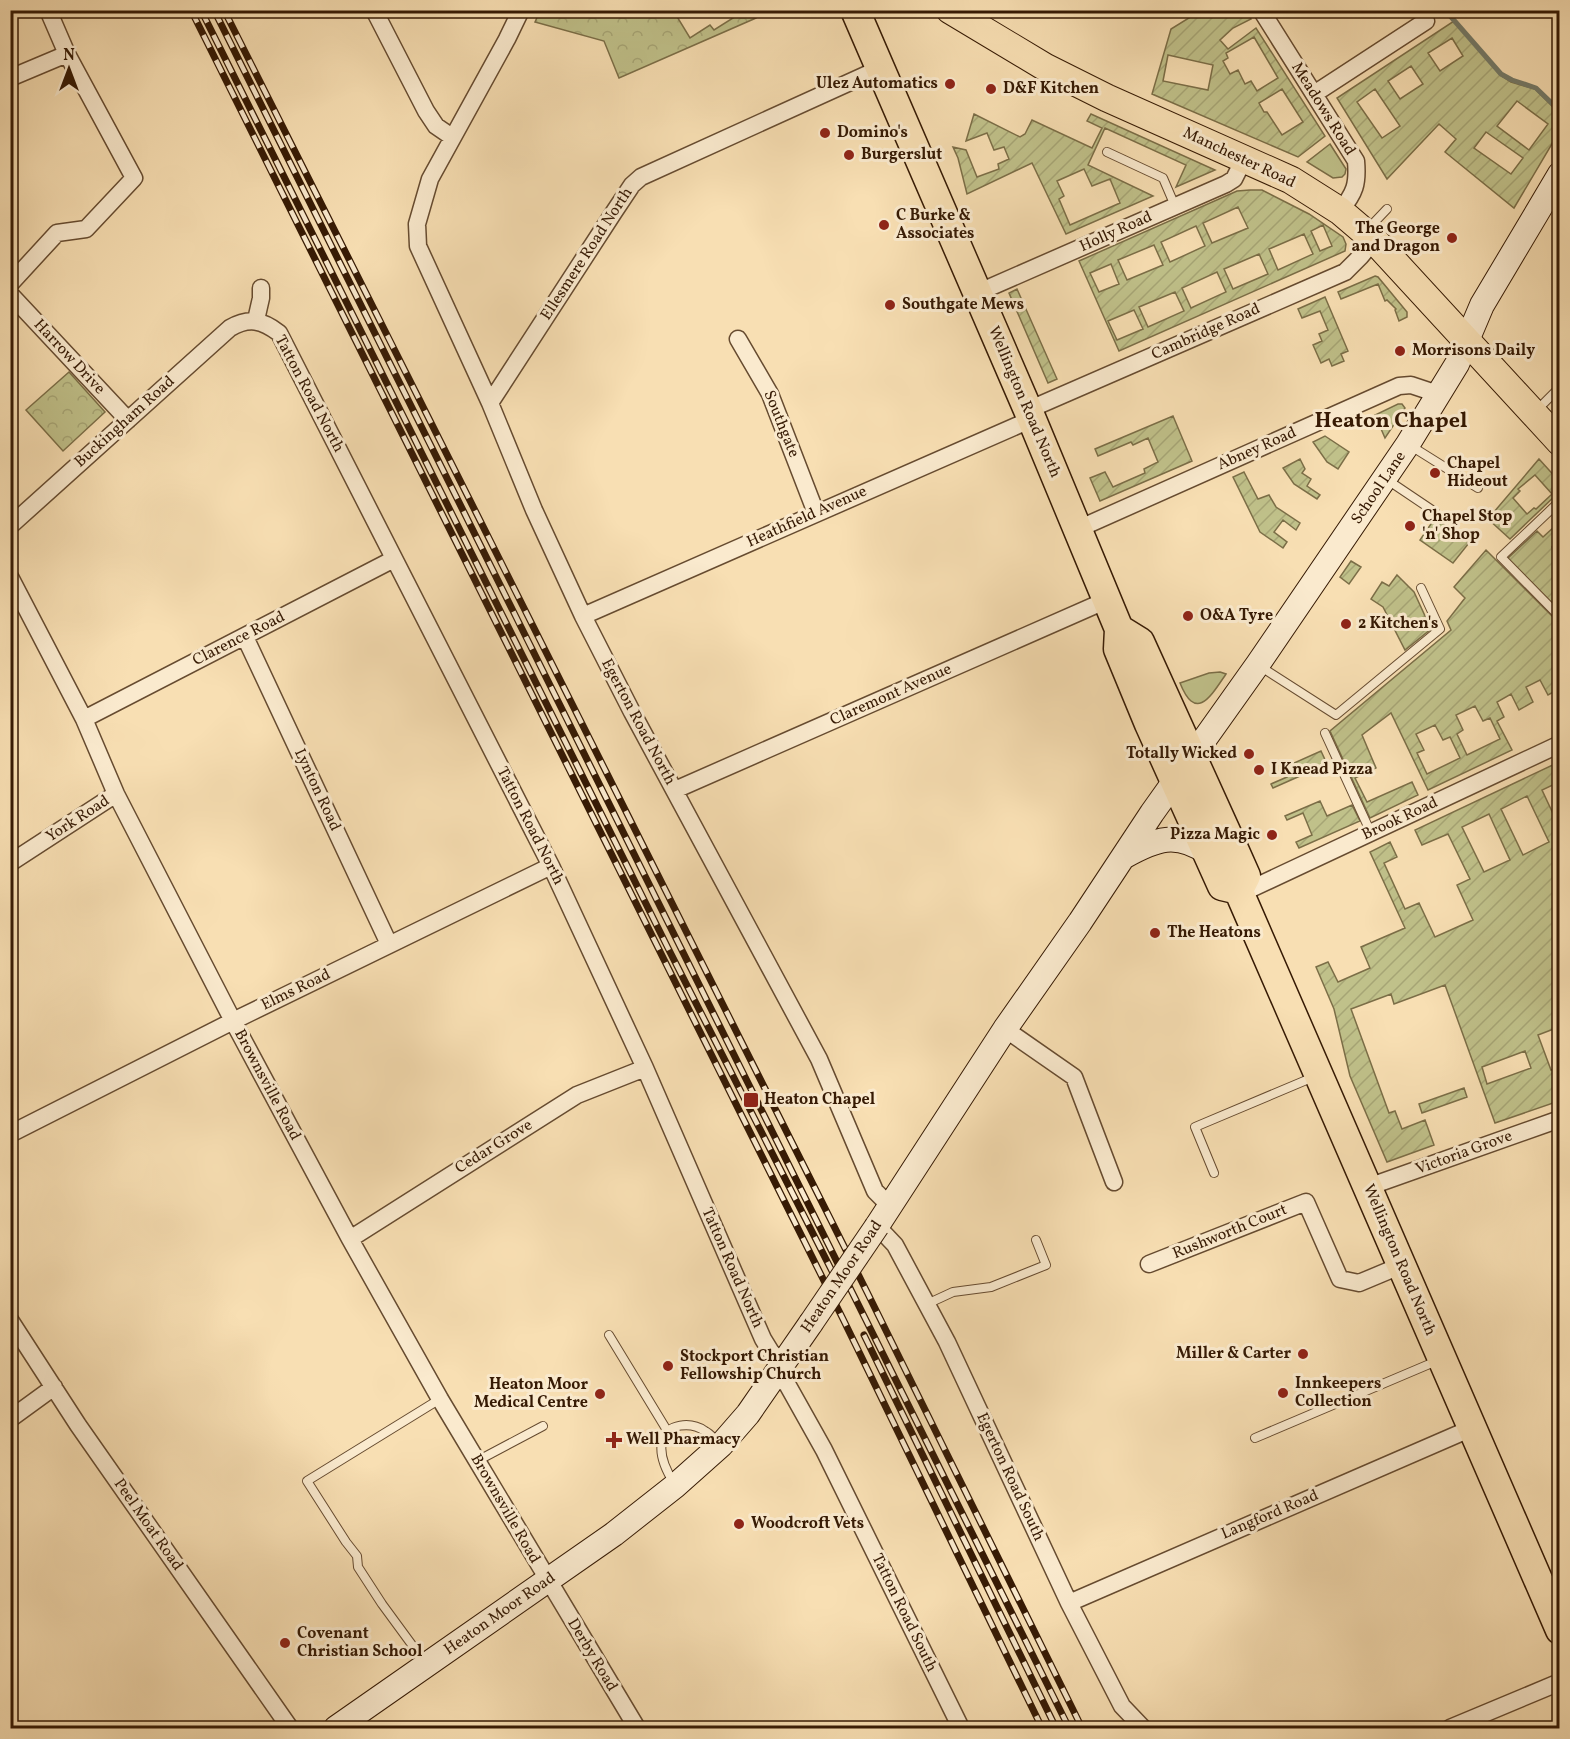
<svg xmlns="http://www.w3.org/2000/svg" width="1570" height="1739" viewBox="0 0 1570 1739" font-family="Vollkorn,serif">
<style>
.grass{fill:#c0c18a;stroke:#7b6e47;stroke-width:1.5}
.park{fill:url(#park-crowns);stroke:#7b6e47;stroke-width:1.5}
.garden{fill:url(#garden-furrows);stroke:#7b6e47;stroke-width:1.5;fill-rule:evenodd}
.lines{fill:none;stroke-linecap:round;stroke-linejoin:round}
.stream{stroke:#747b6a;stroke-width:5}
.service-casing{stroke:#664b30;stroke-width:10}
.minor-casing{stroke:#664b30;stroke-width:19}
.secondary-casing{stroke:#361a04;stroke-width:26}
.primary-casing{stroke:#361a04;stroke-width:29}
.trunk-casing{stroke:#361a04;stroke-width:31}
.service{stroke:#faeace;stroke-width:8}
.minor{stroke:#faeace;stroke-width:16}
.secondary{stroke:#faeace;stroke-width:24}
.primary{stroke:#f8dfb3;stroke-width:27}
.trunk{stroke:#f8dfb3;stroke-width:28}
.rail-casing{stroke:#361a04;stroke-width:7}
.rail{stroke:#faeace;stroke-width:4.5;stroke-dasharray:14;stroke-linecap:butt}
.secondary-bridge-casing{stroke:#361a04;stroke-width:26;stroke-linecap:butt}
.secondary-bridge{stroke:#faeace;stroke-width:24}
.poi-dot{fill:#8f2418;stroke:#faeace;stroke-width:2}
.labels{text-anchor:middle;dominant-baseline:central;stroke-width:6;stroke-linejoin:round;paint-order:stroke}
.poi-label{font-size:16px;font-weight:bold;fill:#361a04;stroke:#faeace;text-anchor:start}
.street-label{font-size:16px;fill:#361a04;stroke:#faeace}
.district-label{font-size:22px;font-weight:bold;fill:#361a04;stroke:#faeace}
</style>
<defs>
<pattern id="park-crowns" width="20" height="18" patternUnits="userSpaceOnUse" patternTransform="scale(1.5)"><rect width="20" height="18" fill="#c0c18a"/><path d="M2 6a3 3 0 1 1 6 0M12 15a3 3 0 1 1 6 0" fill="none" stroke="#a6a575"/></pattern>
<pattern id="garden-furrows" width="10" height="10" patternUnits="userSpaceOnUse" patternTransform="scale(1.5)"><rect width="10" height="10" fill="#c0c18a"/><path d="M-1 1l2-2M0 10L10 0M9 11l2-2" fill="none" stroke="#a6a575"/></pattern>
</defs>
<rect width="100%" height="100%" fill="#f8dfb3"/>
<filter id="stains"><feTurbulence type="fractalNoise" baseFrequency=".00333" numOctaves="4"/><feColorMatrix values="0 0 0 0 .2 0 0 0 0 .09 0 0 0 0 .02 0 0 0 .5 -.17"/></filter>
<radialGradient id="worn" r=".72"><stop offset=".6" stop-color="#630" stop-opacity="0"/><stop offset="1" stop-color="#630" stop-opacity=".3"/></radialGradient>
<path class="grass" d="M1330 144 1346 169 1345 174 1342 177 1333 178 1307 162Z
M1398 404H1402L1405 408 1385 438 1375 415Z
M1220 672 1226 674C1211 696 1196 723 1180 683L1209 673Z"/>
<path class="park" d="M540 11H683L676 15 690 38 710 25 714 30 744 11H753L756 18 619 78 604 41 535 22Z
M69 372 105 412 63 451 26 410Z"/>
<path class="garden" d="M1200 11H1212L1214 14 1220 11H1230L1234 16 1245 11 1251 19 1233 28 1220 40 1228 49 1256 28 1325 136 1298 157 1152 94 1171 29ZM1254 37 1278 78 1257 91 1251 81 1245 84 1238 70 1230 74 1223 61 1228 58 1226 53ZM1168 55 1213 65 1208 90 1163 81ZM1282 89 1303 122 1282 135 1267 112H1264L1259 103Z
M1454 21 1500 75 1511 82 1535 89 1559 113V132L1514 208 1445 152 1456 139 1439 124 1387 179 1337 98ZM1452 38 1463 56 1440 71 1428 53ZM1411 66 1423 84 1400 99 1388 81ZM1375 89 1400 126 1382 138 1357 102ZM1517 101 1548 124 1529 150 1497 126ZM1486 132 1523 158 1511 174 1474 148Z
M974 114 1020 137 1025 134 1032 120 1092 148 1102 128 1087 121 1091 114 1215 170 1176 187 1186 165 1105 128 1088 165 1153 196 1066 234 1032 163 967 194 958 158 953 147 966 150 977 177 999 169 998 164 1009 159 1004 147 994 150 987 133 966 141ZM1084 169 1092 186 1110 179 1120 203 1070 225 1059 199 1064 196 1057 181Z
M1250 190H1262L1309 214 1343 237 1346 244 1345 251 1119 351 1079 261 1237 191ZM1238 207 1248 228 1212 243 1203 223ZM1323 225 1332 246 1320 251 1311 231ZM1196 226 1205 246 1170 262 1161 242ZM1304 234 1313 254 1278 270 1269 249ZM1154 245 1163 265 1127 280 1118 260ZM1259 254 1268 274 1233 289 1224 269ZM1111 264 1119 284 1099 292 1090 273ZM1217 272 1226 292 1191 308 1182 288ZM1175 292 1184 311 1148 327 1139 307ZM1134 310 1143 329 1117 340 1108 321Z
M1375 276 1378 277 1407 312V317L1399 321 1395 310 1396 309 1387 300 1385 301 1378 284 1341 299 1338 292Z
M1017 289 1057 379 1048 383 1009 293Z
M1325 297 1348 351 1341 354 1344 361 1332 366 1329 359 1321 363 1313 345 1322 341 1319 334 1328 330 1320 311 1302 318 1298 309Z
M1173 416 1192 461 1100 501 1090 478 1105 472 1113 487 1145 473 1144 469 1158 462 1148 438 1133 445 1131 442 1098 456 1095 449Z
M1325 436 1349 452 1338 469 1327 462 1313 442Z
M1300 459 1305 469 1302 473 1311 479 1307 486 1320 495 1317 499 1294 484 1283 468Z
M1539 459 1559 481V492L1510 539 1488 519ZM1535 475 1552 494 1536 509 1534 508 1527 514 1513 498 1520 491 1518 489Z
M1244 472 1258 499 1269 495 1276 507 1300 523 1296 530 1283 520 1274 532 1287 542 1283 548 1260 532 1233 477Z
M1435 518 1469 543 1453 563 1420 540Z
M1555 526 1559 530V539L1552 547 1559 555V613L1507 559 1537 531 1543 537Z
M1486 550 1559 623V671L1555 673 1559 682V689L1548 695 1540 680 1526 687 1533 702 1519 710 1511 694 1497 702 1504 717 1497 721 1512 750 1428 790 1391 713 1362 735 1376 768 1355 778 1367 802 1412 782 1418 795 1370 818 1330 731 1451 630 1447 621 1465 598 1454 587ZM1475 706 1483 721 1490 718 1500 739 1467 755 1457 734 1463 730 1456 715ZM1435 725 1443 740 1450 737 1460 758 1427 774 1417 753 1424 750 1416 734Z
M1351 561 1361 567 1349 584 1340 577Z
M1397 575 1414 592 1431 629 1405 650 1383 607 1371 599 1382 582 1389 586Z
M1321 751 1327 764 1273 788 1271 784 1287 777 1283 768Z
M1559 762V782L1542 790 1557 822 1559 821V1027L1538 1035 1551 1070 1559 1068V1101L1495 1123 1445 985 1394 1004 1391 994 1351 1009 1389 1113 1395 1111 1402 1129 1425 1120 1434 1145 1387 1162 1350 1076 1334 1009 1316 967 1328 962 1338 982 1370 968 1361 947 1405 928 1370 852 1390 842 1397 857 1384 863 1405 909 1419 903 1435 937 1473 920 1457 885 1470 879 1448 834 1422 845 1415 830ZM1527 796 1549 842 1523 855 1501 809ZM1489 814 1510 860 1484 872 1462 827ZM1525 1051 1531 1068 1487 1084 1482 1067Z
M1320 801 1327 816 1352 805 1360 821 1299 848 1296 842 1312 835 1303 813 1287 820 1285 816Z
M1464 1088 1467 1097 1422 1113 1419 1104Z"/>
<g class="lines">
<path class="stream" d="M1445 10 1501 74 1512 80 1536 88 1560 111"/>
<defs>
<path id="service" d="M1107 152 1163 178 1175 206
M1367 230 1387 209
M1537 410 1558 389
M1411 446 1478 488
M1386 479 1435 512
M1560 501 1501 557 1560 617
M1258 665 1336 715 1440 629 1421 588
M1325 733 1371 833
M1214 1173 1195 1127 1316 1076
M927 1304 953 1292 991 1287 1046 1265 1036 1240
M609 1335 668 1432
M1255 1438 1439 1360
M477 1461 543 1426
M674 1483C667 1472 659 1456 662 1442 666 1422 692 1422 705 1431 711 1434 715 1440 720 1444
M426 1664 382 1604 358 1567 357 1556 346 1542 307 1481 440 1399"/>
<path id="minor" d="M374 10 426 111 436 126 452 137
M521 10 507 39 430 179 417 224 418 246 490 403 534 510 583 616 632 712 819 1059 875 1191 890 1206
M1261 10 1356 161C1358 184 1355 193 1340 211
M10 78 67 54
M1314 94 1426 21
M10 284 57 233 86 229 134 178 67 54 48 10
M977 293 1226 184 1234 179 1244 159
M10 294 128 420
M256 320 261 298V288
M738 339 770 394 816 513
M490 403 614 212 632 185 641 177 881 68
M1028 410 1345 272 1361 256 1374 240
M10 526 230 328C249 317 262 320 279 333L551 866 645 1068 763 1339 771 1352 783 1363
M1078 529 1399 386 1411 385 1438 394
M10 577 84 719 116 794 233 1021 350 1239 440 1399 637 1728
M583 616 1032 419
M245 637 389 944
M84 719 394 559
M675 790 1107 600
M10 863 116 794
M1240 894 1560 744
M1005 1029 1074 1077 1114 1182
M10 1134 233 1021 551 866
M1368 1187 1560 1119
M877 1226 895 1245 947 1342 1069 1603 1122 1706 1143 1728
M350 1239 577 1095 645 1068
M1149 1264 1306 1202 1340 1279 1359 1283 1402 1265
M10 1320 78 1425 290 1728
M775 1376 787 1384 824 1450 961 1728
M10 1419 54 1387
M1069 1603 1472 1428
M1450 1728 1560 1682"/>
<path id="secondary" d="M1125 856C1156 839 1176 831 1208 853
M877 1226 1005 1029 1080 922 1152 813 1258 664 1408 444 1457 364 1482 305 1560 174
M336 1728 614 1534 675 1486 721 1445 748 1414 811 1323"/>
<path id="primary" d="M950 10 1045 67 1107 98 1291 180 1340 211 1374 240 1560 442"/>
<path id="trunk" d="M855 10 1028 410 1119 629 1118 649 1149 724 1222 886 1239 890
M1119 629 1140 642 1234 849 1246 876 1239 890 1240 894 1560 1630"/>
</defs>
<use href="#service" class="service-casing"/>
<use href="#minor" class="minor-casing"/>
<use href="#secondary" class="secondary-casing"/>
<use href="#primary" class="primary-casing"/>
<use href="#trunk" class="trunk-casing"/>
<use href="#service" class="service"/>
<use href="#minor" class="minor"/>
<use href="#secondary" class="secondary"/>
<use href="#primary" class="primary"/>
<use href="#trunk" class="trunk"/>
<defs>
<path id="rail" d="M191 10 843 1319 1042 1728
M201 10 670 952 833 1273
M214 10 1069 1728
M224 10 867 1292 1082 1728
M864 1335 1056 1728"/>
</defs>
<use href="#rail" class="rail-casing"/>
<use href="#rail" class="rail"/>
<defs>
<path id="secondary-bridge" d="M811 1323 877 1226"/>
</defs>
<use href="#secondary-bridge" class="secondary-bridge-casing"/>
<use href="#secondary-bridge" class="secondary-bridge"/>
</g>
<g class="poi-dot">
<circle cx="950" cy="84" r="6"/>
<circle cx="991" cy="89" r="6"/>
<circle cx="825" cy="133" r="6"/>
<circle cx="849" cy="155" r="6"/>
<circle cx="884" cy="225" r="6"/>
<circle cx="1452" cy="238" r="6"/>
<circle cx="890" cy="305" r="6"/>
<circle cx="1400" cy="351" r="6"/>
<circle cx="1435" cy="473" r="6"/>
<circle cx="1410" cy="526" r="6"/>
<circle cx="1188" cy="616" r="6"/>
<circle cx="1346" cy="624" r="6"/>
<circle cx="1249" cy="754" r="6"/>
<circle cx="1259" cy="770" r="6"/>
<circle cx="1272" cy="835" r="6"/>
<circle cx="1155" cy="933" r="6"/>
<rect x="743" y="1092" width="16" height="16" rx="3"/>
<circle cx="1303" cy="1354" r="6"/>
<circle cx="668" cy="1366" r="6"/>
<circle cx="1283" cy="1393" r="6"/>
<circle cx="600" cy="1394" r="6"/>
<path d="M611 1431h6v6h6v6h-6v6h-6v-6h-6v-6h6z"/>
<circle cx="739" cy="1524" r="6"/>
<circle cx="285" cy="1643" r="6"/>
</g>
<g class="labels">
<g class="poi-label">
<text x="938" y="84" text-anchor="end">Ulez Automatics</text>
<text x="1003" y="89">D&amp;F Kitchen</text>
<text x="837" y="133">Domino's</text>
<text x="861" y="155">Burgerslut</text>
<text x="896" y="216">C Burke &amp;<tspan x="896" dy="18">Associates</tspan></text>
<text x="1440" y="229" text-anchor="end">The George<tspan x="1440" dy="18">and Dragon</tspan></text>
<text x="902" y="305">Southgate Mews</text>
<text x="1412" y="351">Morrisons Daily</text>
<text x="1447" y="464">Chapel<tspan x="1447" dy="18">Hideout</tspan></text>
<text x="1422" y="517">Chapel Stop<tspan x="1422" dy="18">'n' Shop</tspan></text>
<text x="1200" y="616">O&amp;A Tyre</text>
<text x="1358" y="624">2 Kitchen's</text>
<text x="1237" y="754" text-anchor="end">Totally Wicked</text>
<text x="1271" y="770">I Knead Pizza</text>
<text x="1260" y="835" text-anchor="end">Pizza Magic</text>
<text x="1167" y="933">The Heatons</text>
<text x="764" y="1100">Heaton Chapel</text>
<text x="1291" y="1354" text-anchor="end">Miller &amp; Carter</text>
<text x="680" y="1357">Stockport Christian<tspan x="680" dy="18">Fellowship Church</tspan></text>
<text x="1295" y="1384">Innkeepers<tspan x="1295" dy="18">Collection</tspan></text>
<text x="588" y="1385" text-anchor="end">Heaton Moor<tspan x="588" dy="18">Medical Centre</tspan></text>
<text x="626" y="1440">Well Pharmacy</text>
<text x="751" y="1524">Woodcroft Vets</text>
<text x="297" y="1634">Covenant<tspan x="297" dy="18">Christian School</tspan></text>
</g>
<g class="street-label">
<text transform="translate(1323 109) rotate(58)">Meadows Road</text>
<text transform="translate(1239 158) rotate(25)">Manchester Road</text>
<text transform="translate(1116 232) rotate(-24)">Holly Road</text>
<text transform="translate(587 254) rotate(-57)">Ellesmere Road North</text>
<text transform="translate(1206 332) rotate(-24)">Cambridge Road</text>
<text transform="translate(69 357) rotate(47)">Harrow Drive</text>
<text transform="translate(309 394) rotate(62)">Tatton Road North</text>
<text transform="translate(1024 402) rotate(67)">Wellington Road North</text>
<text transform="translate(125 422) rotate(-42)">Buckingham Road</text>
<text transform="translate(781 424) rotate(68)">Southgate</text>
<text transform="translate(1257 449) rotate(-24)">Abney Road</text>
<text transform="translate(1379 488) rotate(-56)">School Lane</text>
<text transform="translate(807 517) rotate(-24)">Heathfield Avenue</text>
<text transform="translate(239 639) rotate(-27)">Clarence Road</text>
<text transform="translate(891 695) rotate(-24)">Claremont Avenue</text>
<text transform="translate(638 722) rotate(62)">Egerton Road North</text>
<text transform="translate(317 790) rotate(65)">Lynton Road</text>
<text transform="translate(78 819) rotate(-33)">York Road</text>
<text transform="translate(1400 819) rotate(-25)">Brook Road</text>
<text transform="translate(530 826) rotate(63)">Tatton Road North</text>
<text transform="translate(296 990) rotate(-26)">Elms Road</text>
<text transform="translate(267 1085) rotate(62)">Brownsville Road</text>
<text transform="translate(494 1147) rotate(-32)">Cedar Grove</text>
<text transform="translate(1464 1153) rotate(-20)">Victoria Grove</text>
<text transform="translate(1230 1232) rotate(-22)">Rushworth Court</text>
<text transform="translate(1399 1260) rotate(67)">Wellington Road North</text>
<text transform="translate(732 1268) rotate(66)">Tatton Road North</text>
<text transform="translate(842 1277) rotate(-56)">Heaton Moor Road</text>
<text transform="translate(1010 1477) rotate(65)">Egerton Road South</text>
<text transform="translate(505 1509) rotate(60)">Brownsville Road</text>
<text transform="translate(1270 1515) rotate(-23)">Langford Road</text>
<text transform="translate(148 1525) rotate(55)">Peel Moat Road</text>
<text transform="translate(904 1613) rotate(64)">Tatton Road South</text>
<text transform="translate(500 1614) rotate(-35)">Heaton Moor Road</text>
<text transform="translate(592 1655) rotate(59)">Derby Road</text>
</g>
<g class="district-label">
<text x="1391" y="421">Heaton Chapel</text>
</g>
</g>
<rect width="1570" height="1739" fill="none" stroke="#f8dfb3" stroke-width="36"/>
<rect x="12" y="12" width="1546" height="1715" fill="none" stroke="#361a04" stroke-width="3"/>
<rect x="18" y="18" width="1534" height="1703" fill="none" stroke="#361a04" stroke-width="1.5"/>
<g transform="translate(69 69)" stroke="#faeace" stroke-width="4.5" paint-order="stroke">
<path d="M0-4.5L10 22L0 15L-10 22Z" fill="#361a04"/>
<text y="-9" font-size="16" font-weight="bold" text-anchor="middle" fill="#361a04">N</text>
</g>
<rect width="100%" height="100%" filter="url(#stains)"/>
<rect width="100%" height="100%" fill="url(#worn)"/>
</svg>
